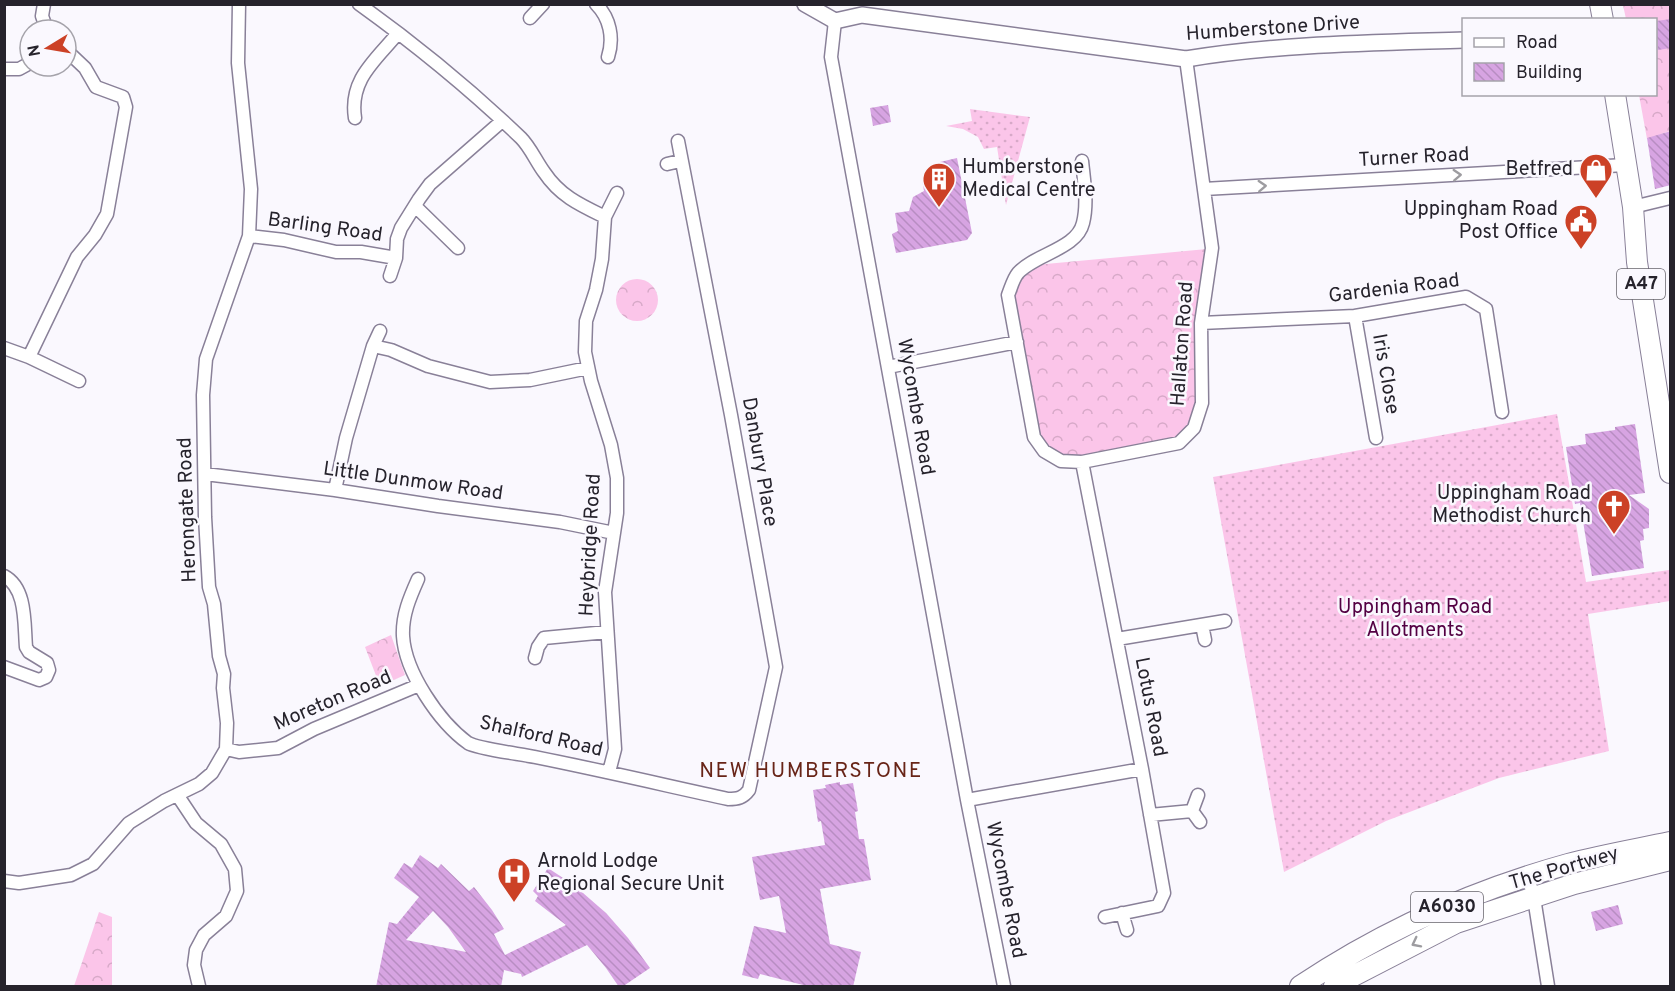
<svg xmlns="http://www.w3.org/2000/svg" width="1675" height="991" viewBox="0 0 1675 991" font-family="Overpass,sans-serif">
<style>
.grass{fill:url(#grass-dots)}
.forest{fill:url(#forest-crowns)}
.building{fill:url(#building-back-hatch);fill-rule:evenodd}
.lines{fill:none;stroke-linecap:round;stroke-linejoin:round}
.minor-casing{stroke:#898098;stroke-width:15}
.tertiary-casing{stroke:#898098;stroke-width:18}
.trunk-casing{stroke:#898098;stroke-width:22}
.minor{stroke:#fff;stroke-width:12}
.tertiary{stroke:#fff;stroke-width:15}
.trunk{stroke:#fff;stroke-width:20}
.oneway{stroke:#9d9ca0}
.labels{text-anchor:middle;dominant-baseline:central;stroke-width:5;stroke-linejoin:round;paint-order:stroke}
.shield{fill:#faf8fe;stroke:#66636b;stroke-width:1.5}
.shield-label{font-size:18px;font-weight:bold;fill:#26232c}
.street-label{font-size:20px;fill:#26232c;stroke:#faf8fe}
.poi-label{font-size:20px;fill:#26232c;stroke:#faf8fe;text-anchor:end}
.park-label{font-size:20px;fill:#530043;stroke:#faf8fe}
.neighbourhood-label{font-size:21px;letter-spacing:1.5px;fill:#682417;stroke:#faf8fe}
</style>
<defs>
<pattern id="grass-dots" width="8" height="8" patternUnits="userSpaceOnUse" patternTransform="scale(1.5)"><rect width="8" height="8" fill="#fbc5e9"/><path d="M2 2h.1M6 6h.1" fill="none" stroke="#d7a9c8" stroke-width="1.8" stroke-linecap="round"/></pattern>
<pattern id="forest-crowns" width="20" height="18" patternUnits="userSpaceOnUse" patternTransform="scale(1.5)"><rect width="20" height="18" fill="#fbc5e9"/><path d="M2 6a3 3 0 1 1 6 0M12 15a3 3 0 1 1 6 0" fill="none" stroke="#d7a9c8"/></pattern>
<pattern id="building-back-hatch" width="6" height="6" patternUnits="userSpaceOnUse" patternTransform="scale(1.5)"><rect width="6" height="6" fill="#d7a4e2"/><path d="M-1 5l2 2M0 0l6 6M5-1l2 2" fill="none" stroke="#b88dc2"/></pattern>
</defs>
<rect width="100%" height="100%" fill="#faf8fe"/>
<path class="grass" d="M970 109 1030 117 1006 205 997 147 984 149 978 137 963 129 946 126 972 121Z
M1557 414 1586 582 1669 570 1670 601 1588 614 1609 751 1499 778 1386 821 1284 872 1213 477Z"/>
<path class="forest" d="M1623 5H1670V131L1647 139 1639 95 1656 94V20L1626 19Z
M1207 249 1198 402 1190 427 1177 439 1082 457 1062 456 1046 448 1038 435 1013 295 1019 279 1035 265Z
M616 300a21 21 0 1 1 42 0a21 21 0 1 1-42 0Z
M391 635 405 675 380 686 365 647Z
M99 912 112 917V986H74Z"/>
<path class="building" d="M1671 19V48L1658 50 1656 21Z
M888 105 891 122 873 126 870 108Z
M1671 131V185L1655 189 1647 138Z
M957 158 972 233 967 240 896 253 892 234 898 231 895 213 909 211 913 197 924 191 922 179 943 175 940 162Z
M1635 424 1645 493 1629 495 1649 509V528L1643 529 1644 540 1640 541 1644 568 1592 576 1580 503 1575 504 1566 447 1586 444 1585 434 1615 430V427Z
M840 782V785L853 783 858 811 855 812 859 839H864L871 880 820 889 830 944 861 952 853 987H811L760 974 758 979 742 975 754 926 786 933 779 896 760 900 752 857 825 845 821 821 818 822 813 790 826 788 825 785Z
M420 855 438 868 441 864 469 891 474 887 492 910 504 929 494 934 505 955 566 925 535 901 538 896 533 891 548 868 575 886 606 913 628 938 650 968 622 987H619L606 968 587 945 522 977 521 974 504 970 501 987H376L389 922 397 924 419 897 394 878 404 863 412 868ZM433 911 448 927 466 952 406 940Z
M1618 905 1623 924 1596 931 1591 912Z"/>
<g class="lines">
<defs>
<path id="minor" d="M44 4 42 16 47 30
M359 4C416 45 470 89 521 138 530 147 536 161 544 172 560 196 580 205 605 217
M596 4C610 18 614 38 608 57
M530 18 543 4
M835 21 831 57 967 800 1004 986
M4 69H19L30 63
M355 118C349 79 376 60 398 33
M1082 161C1084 181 1088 203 1083 223 1077 249 1035 254 1018 273 1013 279 1011 288 1008 295L1034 437 1044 451 1061 461 1082 462 1179 443 1194 428 1202 403 1201 323 1212 248 1186 59
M667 164 680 161
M1204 189 1625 165
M415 206 458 248
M1633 207 1670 198
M249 236 284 240 336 252H361L396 258
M390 276 396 258 397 239 401 228 419 199 430 184 502 121
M1355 316 1376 438
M1201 323 1355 316 1466 297 1486 309 1502 412
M373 346 391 350 428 366 490 382 530 380 588 368
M4 348 29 357 79 381
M29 357 77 257 95 235 107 214 126 107 123 97 96 87 85 68 66 50
M888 367 1017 342
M1082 462 1142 769 1164 893 1158 906 1105 917
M205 474 335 490 438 506 560 522 614 533
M335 490 346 438 373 346 380 331
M4 576C27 588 24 624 26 647L29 652 47 663 49 670 46 677 39 680 4 667
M418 579C410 597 402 615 403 636 405 672 439 722 468 743 478 749 521 754 535 757 600 770 664 785 728 799 738 799 743 798 749 790L776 667 731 415 678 141
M1202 625 1205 640
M1117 639 1225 621
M535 658 538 647 544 638 607 632
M226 749 239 752 278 748 314 729 419 685
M609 772 615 749 605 592 617 513V478L611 445 591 381 585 352 586 321 596 290 602 259 605 217 617 193
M1198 795 1192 811 1200 822
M178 796 196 823 221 844 235 869 237 891 226 916 204 935 196 950 194 965 199 986
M967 800 1142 769
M1150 815 1192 811
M1528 877 1534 898 1548 986
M4 881 19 883 71 875 93 864 129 823 164 801 199 784 212 773 226 749 227 723 223 688 224 674 219 656 214 604 209 587 205 517 203 395 206 359 249 236 251 189 238 63 239 4
M1122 913 1127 930"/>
<path id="tertiary" d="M805 4 835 21 862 15 1186 59C1277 44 1371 43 1464 40"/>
<path id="trunk" d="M1600 4 1603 20
M1615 94 1633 207 1637 262 1670 473
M1300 986C1381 932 1474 890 1568 864 1602 855 1637 849 1670 842
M1334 986 1456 923 1574 884 1670 860"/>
</defs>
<use href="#minor" class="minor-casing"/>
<use href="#tertiary" class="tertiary-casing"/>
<use href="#trunk" class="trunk-casing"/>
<use href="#minor" class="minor"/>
<use href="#tertiary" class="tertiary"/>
<use href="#trunk" class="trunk"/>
</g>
<defs><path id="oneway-chevron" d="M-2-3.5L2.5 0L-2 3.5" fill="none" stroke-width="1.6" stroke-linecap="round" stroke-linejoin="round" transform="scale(1.5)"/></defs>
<g class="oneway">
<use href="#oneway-chevron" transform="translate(1457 175) rotate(-3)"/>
<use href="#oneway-chevron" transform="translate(1262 186) rotate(-3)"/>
<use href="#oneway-chevron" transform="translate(1416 943) rotate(153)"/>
</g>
<defs>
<symbol id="shop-pin" viewBox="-11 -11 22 30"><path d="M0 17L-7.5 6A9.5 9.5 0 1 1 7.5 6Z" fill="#cc4126" stroke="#faf8fe"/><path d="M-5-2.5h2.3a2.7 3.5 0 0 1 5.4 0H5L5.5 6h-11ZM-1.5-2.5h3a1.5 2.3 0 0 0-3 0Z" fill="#fff"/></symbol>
<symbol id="building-pin" viewBox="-11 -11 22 30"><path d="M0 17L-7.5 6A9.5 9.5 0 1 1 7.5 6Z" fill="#cc4126" stroke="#faf8fe"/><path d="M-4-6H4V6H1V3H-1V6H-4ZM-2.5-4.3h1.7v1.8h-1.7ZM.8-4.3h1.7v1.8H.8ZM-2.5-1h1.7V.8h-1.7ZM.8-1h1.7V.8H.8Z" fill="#fff"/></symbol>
<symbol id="civic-pin" viewBox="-11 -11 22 30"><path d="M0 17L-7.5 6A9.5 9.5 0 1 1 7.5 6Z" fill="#cc4126" stroke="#faf8fe"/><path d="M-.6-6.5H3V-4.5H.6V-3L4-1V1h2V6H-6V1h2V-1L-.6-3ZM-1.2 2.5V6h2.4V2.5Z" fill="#fff"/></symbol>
<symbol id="church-pin" viewBox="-11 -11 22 30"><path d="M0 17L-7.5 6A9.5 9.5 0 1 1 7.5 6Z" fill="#cc4126" stroke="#faf8fe"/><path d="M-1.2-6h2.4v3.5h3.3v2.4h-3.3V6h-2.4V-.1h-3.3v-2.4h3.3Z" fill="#fff"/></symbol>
<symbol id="hospital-pin" viewBox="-11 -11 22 30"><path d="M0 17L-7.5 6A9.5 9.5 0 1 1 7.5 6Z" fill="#cc4126" stroke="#faf8fe"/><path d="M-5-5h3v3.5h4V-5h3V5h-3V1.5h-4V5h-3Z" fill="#fff"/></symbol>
</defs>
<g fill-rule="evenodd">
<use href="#shop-pin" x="1577" y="151" width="38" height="52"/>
<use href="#building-pin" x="920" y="160" width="38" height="52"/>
<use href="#civic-pin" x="1562" y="202" width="38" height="52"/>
<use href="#church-pin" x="1595" y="487" width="38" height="52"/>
<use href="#hospital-pin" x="495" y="855" width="38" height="52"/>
</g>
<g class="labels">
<g class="shield">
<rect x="1617" y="269" width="48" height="30" rx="4.5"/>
<rect x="1411" y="892" width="72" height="30" rx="4.5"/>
</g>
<g class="shield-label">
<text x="1641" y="284">A47</text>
<text x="1447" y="907">A6030</text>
</g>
<g class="street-label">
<text transform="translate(1273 29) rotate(-4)">Humberstone Drive</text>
<text transform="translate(1414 158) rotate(-3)">Turner Road</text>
<text transform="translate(325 228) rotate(8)">Barling Road</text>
<text transform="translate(1394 289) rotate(-7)">Gardenia Road</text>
<text transform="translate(1183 344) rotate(-86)">Hallaton Road</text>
<text transform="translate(1385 374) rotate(80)">Iris Close</text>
<text transform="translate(915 407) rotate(80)">Wycombe Road</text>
<text transform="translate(759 462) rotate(80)">Danbury Place</text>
<text transform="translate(413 482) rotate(8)">Little Dunmow Road</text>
<text transform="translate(188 510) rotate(-92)">Herongate Road</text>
<text transform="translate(591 545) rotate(-87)">Heybridge Road</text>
<text transform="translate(333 701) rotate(-23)">Moreton Road</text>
<text transform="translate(1150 707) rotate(79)">Lotus Road</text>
<text transform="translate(541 737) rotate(13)">Shalford Road</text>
<text transform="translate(1564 869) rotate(-16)">The Portwey</text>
<text transform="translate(1005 890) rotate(79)">Wycombe Road</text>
</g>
<g class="poi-label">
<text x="962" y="168" text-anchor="start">Humberstone<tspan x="962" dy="23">Medical Centre</tspan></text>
<text x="1573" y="170">Betfred</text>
<text x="1558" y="210">Uppingham Road<tspan x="1558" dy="23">Post Office</tspan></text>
<text x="1591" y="494">Uppingham Road<tspan x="1591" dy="23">Methodist Church</tspan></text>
<text x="537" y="862" text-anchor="start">Arnold Lodge<tspan x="537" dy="23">Regional Secure Unit</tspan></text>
</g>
<g class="park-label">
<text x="1415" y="608">Uppingham Road<tspan x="1415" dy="23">Allotments</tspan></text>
</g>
<g class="neighbourhood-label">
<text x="811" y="771">NEW HUMBERSTONE</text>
</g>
</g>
<rect width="1675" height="991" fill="none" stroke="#26232c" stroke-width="12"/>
<rect x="1462" y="18" width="195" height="78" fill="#faf8fe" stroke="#a5a3aa" stroke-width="1.5"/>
<rect x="1474" y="38" width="30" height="9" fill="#ffffff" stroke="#a5a3aa" stroke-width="1.5"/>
<text x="1516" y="48" font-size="18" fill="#26232c">Road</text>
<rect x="1474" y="63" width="30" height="18" fill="url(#building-back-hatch)" stroke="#a5a3aa" stroke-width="1.5"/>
<text x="1516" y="78" font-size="18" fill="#26232c">Building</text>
<g transform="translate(48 48) rotate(259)"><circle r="28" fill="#faf8fe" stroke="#a5a3aa" stroke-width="1.5"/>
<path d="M0-4.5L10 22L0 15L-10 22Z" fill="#cc4126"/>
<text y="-9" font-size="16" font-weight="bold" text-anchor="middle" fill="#26232c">N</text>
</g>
</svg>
